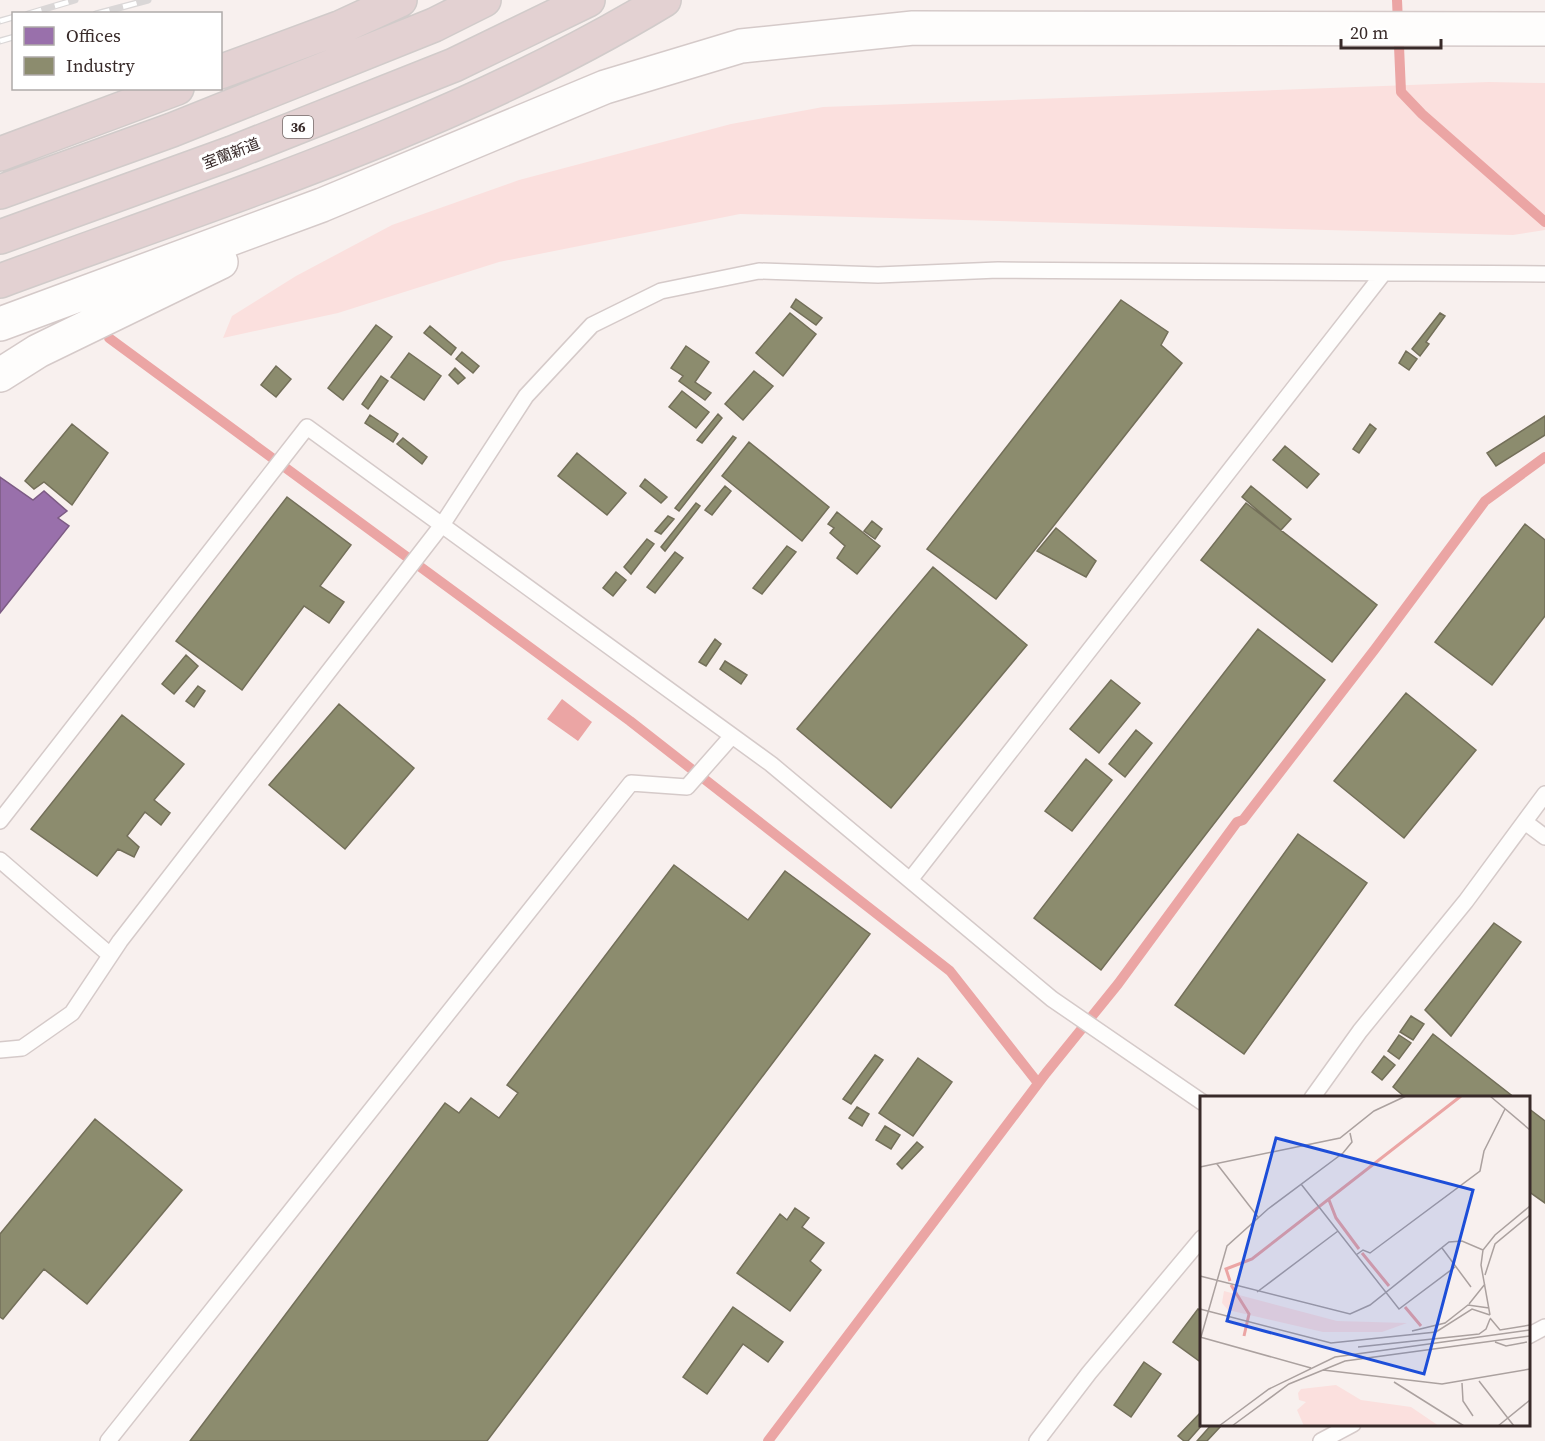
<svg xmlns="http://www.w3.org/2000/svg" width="1545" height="1441" viewBox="0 0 1545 1441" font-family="'Source Serif 4','Noto Sans JP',serif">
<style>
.green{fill:#fbe0de}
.water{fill:#eba5a4}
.offices{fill:#9970ab;stroke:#7c5b84;stroke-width:1.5}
.industry{fill:#8c8c6e;stroke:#736f59;stroke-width:1.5}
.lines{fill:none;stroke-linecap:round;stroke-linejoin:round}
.stream{stroke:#eba5a4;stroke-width:10}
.lane-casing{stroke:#d5cac9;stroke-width:18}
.secondary-casing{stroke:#d5cac9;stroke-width:36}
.highway-casing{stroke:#d1cbca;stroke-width:36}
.lane{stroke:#fefdfc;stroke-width:15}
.secondary{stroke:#fefdfc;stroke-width:33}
.highway{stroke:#e3d1d2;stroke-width:33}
.rail-casing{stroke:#dad7d7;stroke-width:7}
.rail{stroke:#fff;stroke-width:4.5;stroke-dasharray:14;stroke-linecap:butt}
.labels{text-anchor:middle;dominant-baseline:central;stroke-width:6;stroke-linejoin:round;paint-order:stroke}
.shield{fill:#fff;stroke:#746a69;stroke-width:1.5}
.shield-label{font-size:14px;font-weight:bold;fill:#382a29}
.street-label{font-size:15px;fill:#382a29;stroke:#fff}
.inset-river{fill:none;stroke:#eba5a4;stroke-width:3}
.inset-road{fill:none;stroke:#aba19f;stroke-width:1.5}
.view{fill:#1d4ed8;fill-opacity:0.15;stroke:#1d4ed8;stroke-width:3}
.inset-edge{fill:none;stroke:#382a29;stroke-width:3}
</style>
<rect width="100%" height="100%" fill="#f8f0ee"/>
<path class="green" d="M1489 82 1545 83V230L1513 235 740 214 499 262 338 313 223 338 232 316 296 276 392 225 519 180 731 124 823 107Z"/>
<path class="water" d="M562 699 592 722 578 741 547 719Z"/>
<path class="offices" d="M0 477 33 500 44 491 67 511 58 518 69 526 0 613Z"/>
<path class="industry" d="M796 299 822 318 816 325 791 307Z
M1121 300 1168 332 1161 345 1182 363 996 599 927 549Z
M790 313 816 334 783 376 756 353Z
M1440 313 1445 316 1426 342 1429 344 1420 356 1412 349Z
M376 325 392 337 343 400 328 388Z
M430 326 456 348 451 355 424 333Z
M686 346 709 362 695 382 711 393 705 400 679 381 683 376 671 368Z
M1406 351 1417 359 1409 370 1399 363Z
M462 352 479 366 473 373 456 359Z
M409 353 441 376 424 400 391 377Z
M276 366 291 379 276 397 261 385Z
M455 368 465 378 458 384 449 375Z
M754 371 773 386 743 420 725 404Z
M381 376 388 381 368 409 362 404Z
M682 391 709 412 696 428 669 407Z
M718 414 722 418 702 443 697 440Z
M370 415 398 434 393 442 365 423Z
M1545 416V435L1496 466 1487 453Z
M72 424 108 453 72 505 44 482 34 489 25 481Z
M1370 424 1376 429 1359 453 1353 449Z
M733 436 736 438 679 511 675 508Z
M403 438 427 457 422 464 397 444Z
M749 442 829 507 802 541 722 476Z
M1285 446 1319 474 1307 488 1273 460Z
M577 453 626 493 607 515 558 476Z
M645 479 667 497 661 503 640 486Z
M725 486 731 491 712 515 705 510Z
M1251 486 1291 519 1281 530 1242 497Z
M287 497 351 545 320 586 344 602 329 623 304 606 242 690 176 641Z
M696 503 700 506 665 551 661 547Z
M1246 503 1377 605 1332 662 1201 560Z
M837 512 880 546 857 574 837 558 845 546 830 533 834 528 828 524Z
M668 516 674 519 661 534 655 531Z
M872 521 882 529 875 539 864 531Z
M1525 524 1545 540V616L1492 685 1435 642Z
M1056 528 1096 561 1086 577 1037 551Z
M647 539 654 544 631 574 624 567Z
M787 546 796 552 762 594 753 588Z
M675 552 683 558 655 593 647 587Z
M933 567 1027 645 891 808 797 729Z
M616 572 626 580 613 596 603 588Z
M1258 629 1325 680 1101 970 1034 918Z
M715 639 721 644 706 666 699 662Z
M186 655 198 666 174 694 162 684Z
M725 661 747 675 741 684 720 669Z
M1111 680 1140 703 1099 753 1070 729Z
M198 686 205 691 194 707 186 701Z
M1406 693 1476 750 1404 838 1334 781Z
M339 704 414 768 345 849 269 785Z
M122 715 184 764 154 800 170 813 161 825 145 812 127 836 139 847 134 857 118 849 97 876 31 829Z
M1136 730 1152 743 1125 777 1109 764Z
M1086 759 1112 780 1072 831 1045 811Z
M1298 834 1367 883 1244 1054 1175 1005Z
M674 865 748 920 785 871 870 934 487 1441H190L445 1103 459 1113 471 1098 499 1118 518 1093 507 1085Z
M1494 923 1521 942 1451 1036 1425 1010Z
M1411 1016 1424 1024 1413 1040 1400 1032Z
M1433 1034 1515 1098H1406L1393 1087Z
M1399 1035 1411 1043 1399 1059 1388 1051Z
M875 1055 883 1060 851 1104 843 1099Z
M1384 1056 1395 1065 1382 1080 1372 1072Z
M918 1058 952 1082 913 1136 879 1113Z
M857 1107 869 1114 862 1126 849 1118Z
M1528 1108 1545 1121V1203L1528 1191Z
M95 1119 182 1190 87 1304 44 1269 3 1319 0 1317V1234Z
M885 1126 900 1135 891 1149 876 1140Z
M917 1142 923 1147 902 1169 897 1164Z
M795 1208 809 1218 802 1227 824 1243 810 1261 821 1270 790 1311 737 1273 780 1214 787 1220Z
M733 1307 783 1342 768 1362 743 1344 707 1394 683 1377Z
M1198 1309 1202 1311V1363L1173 1342Z
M1144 1362 1161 1374 1131 1417 1114 1405Z
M1202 1411 1203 1424 1188 1441H1184L1178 1436Z
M1212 1424 1221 1426 1207 1441H1197Z"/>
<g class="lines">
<path class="stream" d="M1397 0 1401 92 1422 114 1545 222
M109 338 630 721 950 971 1038 1083
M768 1441 1046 1073 1118 984 1237 822 1243 820 1375 649 1485 501 1545 457"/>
<defs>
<path id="lane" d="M0 821 307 427 771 764 1052 999 1202 1102
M1525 822 1545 837
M0 860 110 955
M910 880 1383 274
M0 1050 22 1048 72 1013 120 941 442 525 526 396 592 325 661 291 759 271 878 275 998 270 1545 274
M1312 1098 1360 1031 1466 901 1545 794
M1528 1336 1545 1327
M108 1441 631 783 687 787 732 736
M1037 1441 1089 1373 1202 1238
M1321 1441 1353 1424"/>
<path id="secondary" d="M0 324 322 205 605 87 741 46 913 28 1545 29
M0 375 38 351 221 262"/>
<path id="highway" d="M220 72 339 28 400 0
M0 154 177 88
M0 192 172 130 434 25 484 0
M0 237 232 153 454 65 588 0
M0 281C225 198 458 125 664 0"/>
</defs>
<use href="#lane" class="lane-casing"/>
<use href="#secondary" class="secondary-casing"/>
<use href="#highway" class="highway-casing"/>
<use href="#lane" class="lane"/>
<use href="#secondary" class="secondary"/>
<use href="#highway" class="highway"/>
<defs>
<path id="rail" d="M28 14 75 0
M96 14 148 0
M0 21 14 17
M0 41 14 37"/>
</defs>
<use href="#rail" class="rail-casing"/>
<use href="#rail" class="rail"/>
</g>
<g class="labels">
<rect class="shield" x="283" y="116" width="30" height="22" rx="4.5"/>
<g class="shield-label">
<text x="298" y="127">36</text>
</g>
<g class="street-label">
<text transform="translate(231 153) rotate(-21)">室蘭新道</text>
</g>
</g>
<g transform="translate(1200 1096)">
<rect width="330" height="330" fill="#f8f0ee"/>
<path d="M24 195 137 225 207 227 182 236H123L28 214 22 207ZM136 289 161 304 211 311 239 330H104L97 314 106 306 99 304 98 297 101 293Z" fill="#fbe0de"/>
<path class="inset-river" d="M129 104 136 122 159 153M162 157 189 190M30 185 26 173 52 163 261 0M31 189 49 218 44 240M205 211 221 230"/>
<path class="inset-road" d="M290 0 330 34M17 68 58 121M0 71 140 42 174 15 206 0M101 88 199 213 255 171M242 152 271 191M156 159 163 154 170 157 280 75 284 55 305 13M285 179 295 148 330 119M0 180 150 218 170 209 249 146 262 145 283 154M57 196 138 135M269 208 285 188M0 213 131 247 236 236 272 213 290 219M290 219 281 169 283 154 295 139 330 110M290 222 300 234 330 229M212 235 245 227 268 209 289 212M0 241 111 272M1 241 27 150 68 113 143 57 152 46 150 37M295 246 306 250 327 246M158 251 279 238 286 233 290 223M123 274 242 288 330 273M279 285 314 330M194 286 264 330M262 287 263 305 273 320M19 330 69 293 135 261 330 234M32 330 89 288 145 265 330 240M298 330 330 304"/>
<path class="view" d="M76 42 273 94 224 278 27 225Z"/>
<rect width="330" height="330" class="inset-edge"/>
</g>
<rect x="12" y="12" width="210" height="78" fill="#ffffff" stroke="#afaaa9" stroke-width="1.5"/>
<rect x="24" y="27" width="30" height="18" fill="#9970ab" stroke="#afaaa9" stroke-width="1.5"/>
<text x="66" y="42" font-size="18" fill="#382a29">Offices</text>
<rect x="24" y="57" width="30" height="18" fill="#8c8c6e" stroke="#afaaa9" stroke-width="1.5"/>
<text x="66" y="72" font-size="18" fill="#382a29">Industry</text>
<path d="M1341 39v9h100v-9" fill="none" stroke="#382a29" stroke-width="3"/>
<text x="1350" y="39" font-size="18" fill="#382a29" stroke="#ffffff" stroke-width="4.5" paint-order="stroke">20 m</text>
</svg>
